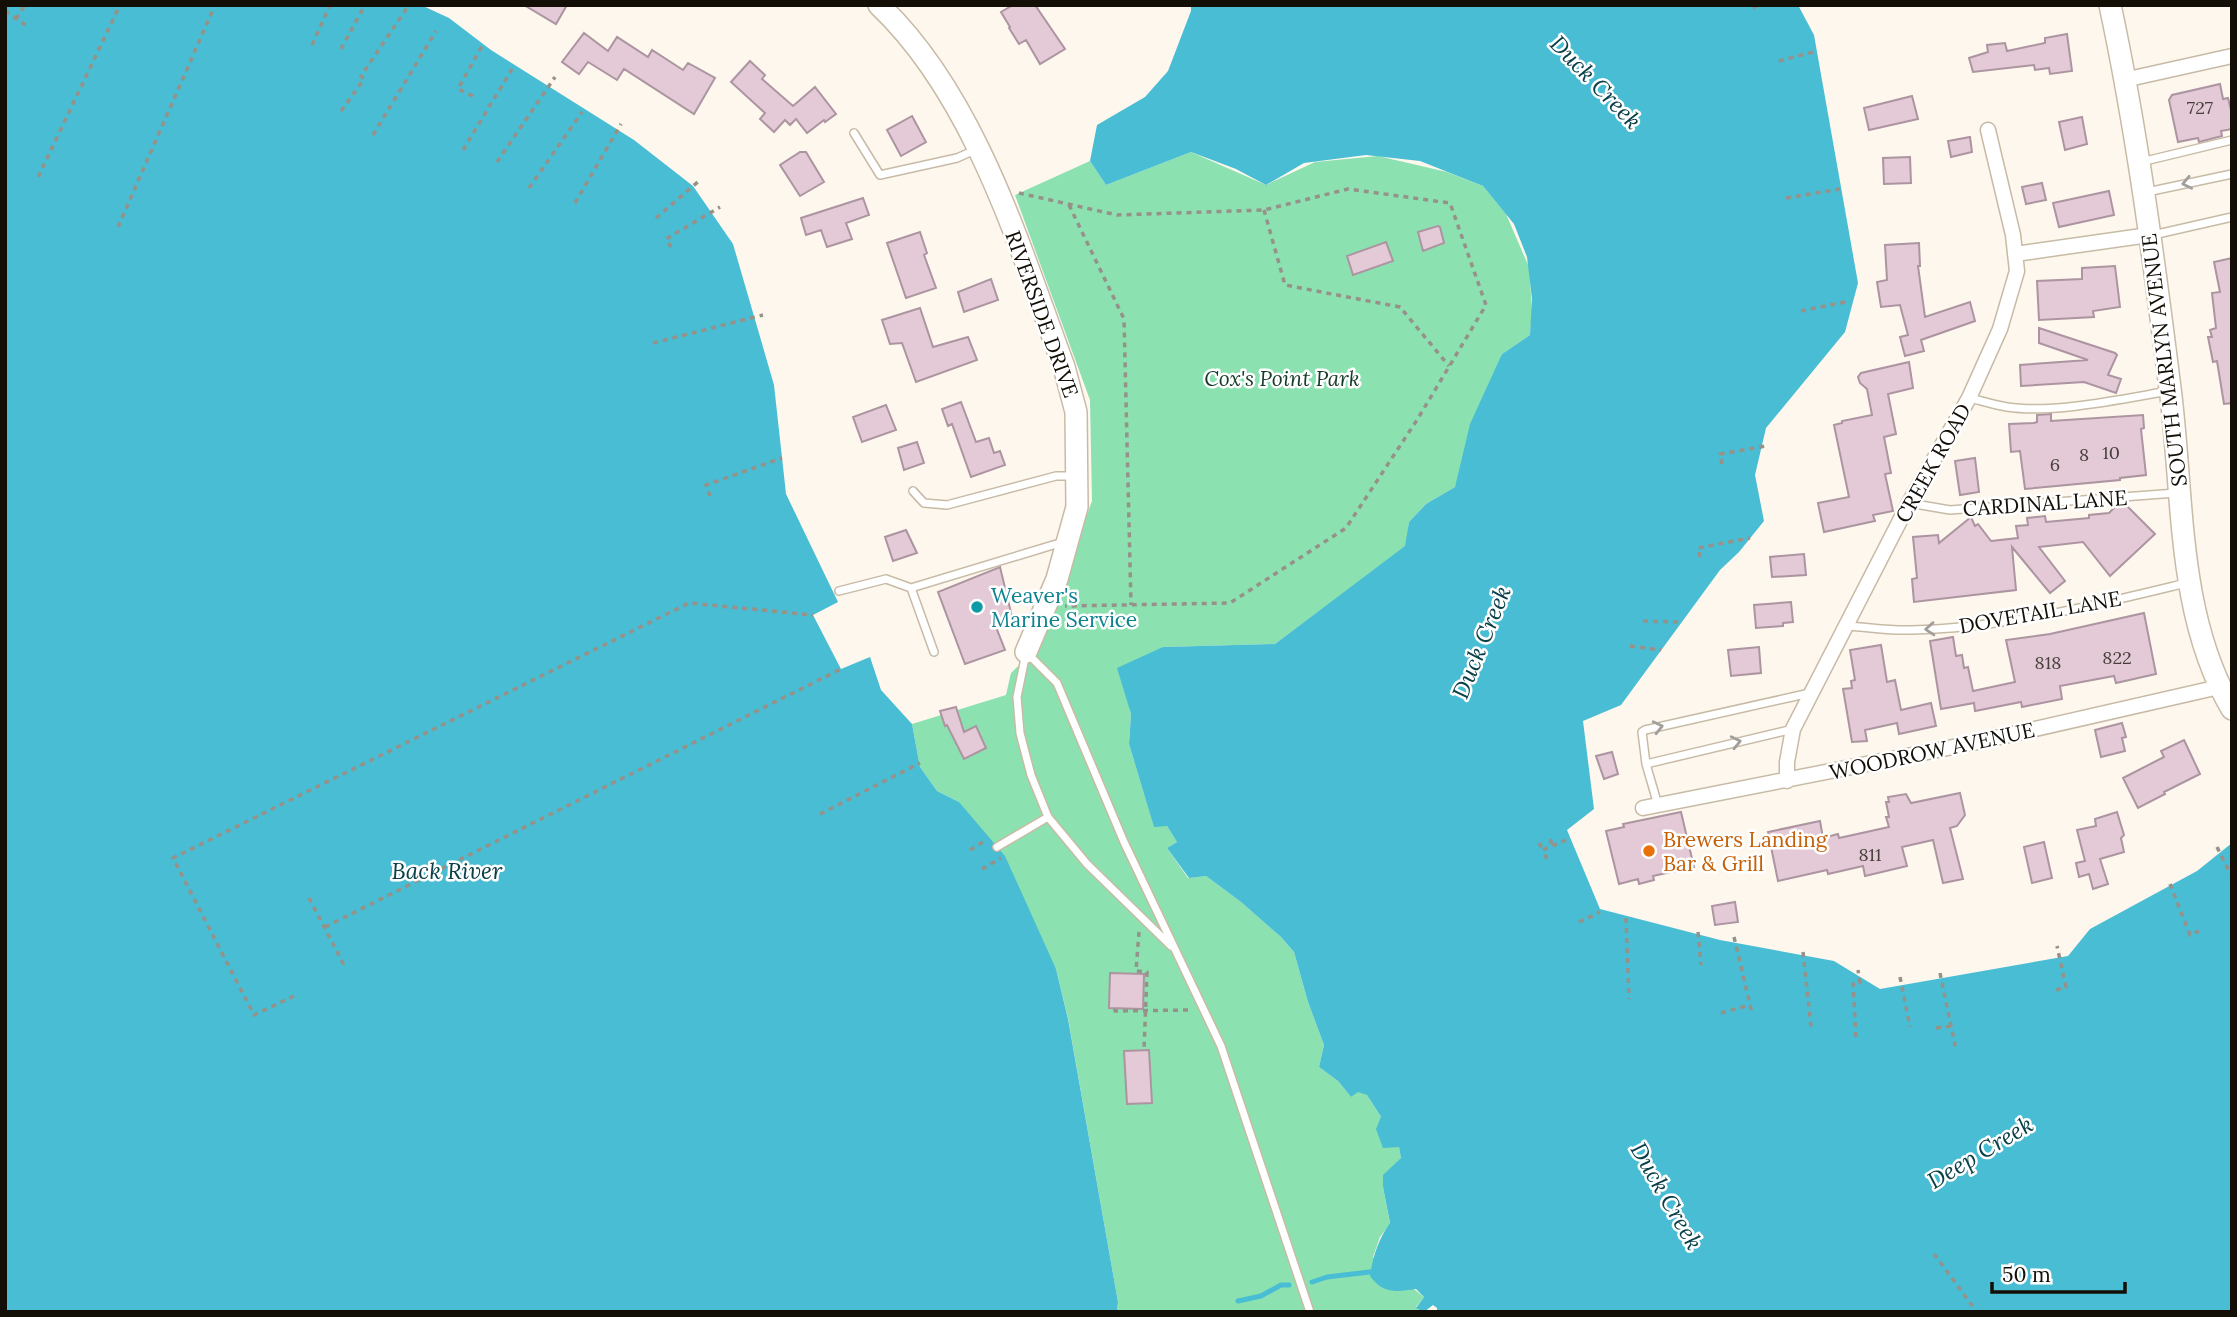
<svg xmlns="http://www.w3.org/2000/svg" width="2237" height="1317" viewBox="0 0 2237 1317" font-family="Lora,serif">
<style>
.green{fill:#8ce1b1}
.water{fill:#48bdd4}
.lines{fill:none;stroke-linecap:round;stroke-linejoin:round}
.stream{stroke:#48bdd4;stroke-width:5}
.building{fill:#e3cad6;stroke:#ac94a0;stroke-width:2}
.lane-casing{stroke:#c8bba5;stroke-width:10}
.street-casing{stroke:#c8bba5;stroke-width:17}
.secondary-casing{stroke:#c8bba5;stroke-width:24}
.path{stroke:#969189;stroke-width:3.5;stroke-dasharray:5 5;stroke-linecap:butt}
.lane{stroke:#fff;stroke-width:7}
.street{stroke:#fff;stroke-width:14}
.secondary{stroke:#fff;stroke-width:21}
.oneway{stroke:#a19f9c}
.culture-dot{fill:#0f9aa8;stroke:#fff;stroke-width:2.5}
.food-dot{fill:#e8710a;stroke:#fff;stroke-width:2.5}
.labels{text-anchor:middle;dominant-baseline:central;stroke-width:5;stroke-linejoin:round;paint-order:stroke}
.number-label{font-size:18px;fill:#473e3b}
.street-label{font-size:21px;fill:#130f07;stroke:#fff}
.park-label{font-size:21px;font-style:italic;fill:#153a27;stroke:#fff}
.culture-label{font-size:21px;fill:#0d838f;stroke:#fff;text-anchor:start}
.food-label{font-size:21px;fill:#c56008;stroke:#fff;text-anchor:start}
.water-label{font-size:23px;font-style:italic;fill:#0a404a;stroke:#fff}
</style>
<rect width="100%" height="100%" fill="#fdf7ee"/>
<path class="green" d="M1191 152 1266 185 1315 162 1378 156 1447 172 1483 186 1506 214 1529 267 1532 310 1530 335 1502 354 1455 487 1426 504 1409 522 1406 546 1275 644 1163 647 1129 706 1131 714 1129 744 1154 826H1167L1177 842 1167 848 1188 878 1206 876 1241 902 1281 937 1294 952 1308 1002 1324 1045 1319 1067 1338 1081 1351 1097 1358 1091 1367 1095 1399 1146 1401 1158 1383 1187 1390 1224 1380 1237 1373 1257 1424 1297 1416 1307 1424 1312H1117L1118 1302 1068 1018 1056 969 959 802 937 791 920 767 912 724 1006 695 1011 673 1039 646 1092 501 1090 400 1015 195 1090 161 1106 185Z"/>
<path class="water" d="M5 5H421L449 18 491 50 634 140 693 186 733 244 774 385 786 494 838 602 813 615 841 669 870 657 881 690 912 724 920 767 937 791 959 802 1005 856 1056 969 1068 1019 1118 1302 1117 1312H5Z
M1191 5H1798L1814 35 1858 283 1845 332 1766 428 1755 475 1764 521 1739 552 1720 570 1621 705 1583 721 1594 809 1567 830 1600 909 1720 940 1834 961 1880 989 2068 956 2090 929 2197 871 2232 843V1312H1437V1308L1433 1305 1424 1312 1416 1308 1424 1297 1416 1289C1396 1292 1383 1294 1370 1276 1373 1256 1378 1240 1390 1223L1383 1187V1175L1401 1158 1399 1147 1383 1148 1376 1129 1381 1117 1367 1095 1358 1092 1351 1097 1338 1081 1319 1067 1324 1045 1308 1002 1294 952 1281 937 1241 902 1206 876 1189 878 1167 848 1177 842 1167 826 1154 827 1129 744 1131 714 1117 668 1163 647 1275 644 1405 546 1409 522 1426 504 1455 487 1470 424 1502 354 1530 335 1532 299 1527 257 1514 224 1483 186 1420 161 1366 155 1304 163 1266 185 1236 169 1191 152 1106 185 1090 161 1097 125 1145 97 1168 71 1191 11Z"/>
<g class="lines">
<path class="stream" d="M1312 1282 1327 1277 1378 1271
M1238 1301 1261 1296 1281 1285H1289"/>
</g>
<path class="building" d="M524 5H567L556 24Z
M1013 5H1035L1065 49 1040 64 1026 40 1019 44 1009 28 1010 27 1001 12Z
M584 33 608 51 617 37 648 57 652 50 683 70 688 63 715 78 694 114 624 69 617 80 588 62 579 74 562 62Z
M2067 34 2072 71 2050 74 2049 68 2035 70 2034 65 1973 72 1969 58 1988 52 1987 45 2005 43 2007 51 2045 43V38Z
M750 61 765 75 762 79 793 106 815 87 836 114 825 122 824 120 807 133 796 119 790 125 785 120 774 132 760 119 765 113 731 82Z
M2220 84 2223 99 2228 98 2232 114V129L2221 131 2222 136 2199 142 2198 138 2178 142 2169 100 2172 95Z
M1912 96 1918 119 1869 130 1864 108Z
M912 116 926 142 901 156 887 130Z
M2082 117 2087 144 2065 150 2059 122Z
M1970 137 1972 152 1951 157 1948 141Z
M800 152H806L824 182 800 196 780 165Z
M1910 157 1911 183 1884 184 1883 158Z
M2042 183 2046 200 2026 204 2022 187Z
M2109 191 2114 215 2059 227 2053 203Z
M863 198 869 215 846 223 852 239 827 247 821 230 806 235 801 218Z
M1438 226 1440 227 1444 243 1423 251 1418 232Z
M920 232 927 253 924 255 936 288 906 298 887 243Z
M1386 242 1393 261 1353 275 1347 256Z
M1919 243 1920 266H1918L1925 317 1970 302 1975 321 1921 340 1924 351 1905 356 1900 337 1908 335 1900 305 1881 307 1877 282 1887 280 1885 245Z
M2232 258V403L2224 404 2217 361 2213 362 2208 337H2212L2210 330 2216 328 2212 293 2220 292 2214 262Z
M2115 266 2120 307 2093 311 2094 317 2039 320 2037 281 2082 279V268Z
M991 279 998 300 964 312 958 292Z
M920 308 933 347 968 337 977 360 916 382 902 343 890 344 882 320Z
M2039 328 2115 353 2117 355 2108 375 2121 379 2116 393 2084 382 2021 386 2020 365 2088 360 2039 343Z
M1909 362 1913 388 1888 394 1896 434 1884 437 1891 473 1885 474 1893 511 1873 515 1875 521 1824 532 1818 503 1849 497 1834 425 1842 423V421L1872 415 1867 389 1860 383 1858 377 1861 373Z
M961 402 976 442 989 438 994 453 1000 451 1005 465 971 477 952 424 948 426 942 409Z
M886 405 896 430 862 442 853 417Z
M2051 414V421L2143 415 2144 428 2141 429 2146 475 2120 478V480L2025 489 2020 451 2011 452 2009 424 2034 423 2037 422V415Z
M917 442 924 463 904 470 898 448Z
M1975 458 1979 492 1960 495 1955 461Z
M2119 503H2124L2155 534 2110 576 2083 542 2039 547 2065 581 2050 593 2012 547 2016 590 1914 602 1912 579 1917 578 1913 537 1938 535 1939 543 1971 517 1975 526 1978 524 1991 541 2018 538 2016 526 2028 525 2027 518 2045 516 2046 522 2089 518V515L2109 513Z
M906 530 917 553 893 561 885 537Z
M1804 554 1806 575 1772 577 1770 557Z
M1000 567 1013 621 996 627 1005 650 965 664 938 592Z
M1791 602 1793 622 1783 623V626L1756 628 1754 605Z
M2144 613 2156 674 2116 683 2114 676 2060 686 2062 699 2022 707 2021 702 1975 711 1974 703 1941 709 1930 641 1953 637 1956 656 1962 655 1964 668 1968 667 1973 691 2015 682 2006 640 2050 634Z
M1881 645 1887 682 1895 680 1901 710 1931 703 1936 726 1899 734 1897 723 1865 730 1867 741 1852 742 1843 689 1852 688 1851 681 1855 680 1850 650Z
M1759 647 1761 673 1731 676 1728 650Z
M956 707 964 732 976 726 986 748 964 759 947 725 945 726 940 711Z
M2122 723 2126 737 2122 738 2125 751 2101 757 2095 730Z
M2184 740 2200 774 2164 792 2165 794 2138 808 2123 778 2164 757 2161 751Z
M1612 752 1618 774 1604 779 1596 756Z
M1960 793 1965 815 1957 826 1950 828 1963 879 1943 883 1933 840 1902 847 1907 866 1865 876 1863 866 1828 874 1827 870 1778 881 1768 832 1820 821 1823 838 1838 834 1839 838 1889 827 1886 817H1889L1886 802H1889L1888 797 1906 794 1911 803Z
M1681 812 1694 867 1653 876 1654 880 1639 884 1638 879 1619 884 1606 831 1624 827 1623 824Z
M2117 812 2124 835 2121 838 2124 852 2100 859 2108 884 2093 889 2089 874 2079 877 2076 863 2085 861 2077 830 2096 826 2095 819Z
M2044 842 2052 878 2032 883 2024 847Z
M1735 902 1738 922 1715 925 1712 906Z
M1110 973 1144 974 1143 1009 1109 1008Z
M1149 1050 1152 1103 1127 1104 1124 1051Z"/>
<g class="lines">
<defs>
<path id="lane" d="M854 133 880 175 957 158 975 150
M2141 162 2232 140
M2147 192 2232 174
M2153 235 2232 217
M1970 398C1982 401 1994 405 2007 407 2053 414 2122 399 2169 391
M913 491 924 503 947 505 1056 476H1075
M1909 503 1950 510 2176 493
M839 591 886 579 911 588
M1847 626C1868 627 1890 631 1911 630 2005 628 2095 605 2186 583
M934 652 911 588 1063 542
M1026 653 1017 697 1020 733 1031 775 1048 817 1087 864 1171 946
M1027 653 1057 683 1124 842 1221 1046 1310 1312
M1646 764 1793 729
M1658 805 1646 764 1642 732 1645 730 1810 693
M997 847 1048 817"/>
<path id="street" d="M2124 80 2232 56
M2015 254 2149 235
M1787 781V762L1793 729 1909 503 1969 398 2000 329 2017 271 2013 235 1988 130
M1643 808 1978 742 2219 687"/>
<path id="secondary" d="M879 5C975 96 1019 246 1064 367L1076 412 1077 507 1057 579 1026 652
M2110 5C2137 131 2154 261 2170 388 2184 495 2176 614 2232 709"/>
</defs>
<use href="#lane" class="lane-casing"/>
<use href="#street" class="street-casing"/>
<use href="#secondary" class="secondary-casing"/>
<path class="path" d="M1753 8 1759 5
M5 11 27 26
M16 19 25 5
M312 45 330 5
M341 49 365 5
M1779 61 1817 51
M473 96 458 89 483 44
M341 111 364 79 361 76 409 5
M373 135 436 31
M463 150 512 69
M497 162 555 77
M38 177 120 5
M529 188 582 112
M1019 193 1117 215 1264 210 1348 189 1450 203 1486 305 1417 420 1346 528 1230 603 1065 606
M1786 198 1840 189
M575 203 621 124
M1069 205 1124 319 1131 605
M1264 210 1285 285 1400 307 1449 366
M656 218 700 180
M118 227 215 5
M671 247 666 239 720 207
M1801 311 1850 301
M653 343 763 315
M1722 464 1720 454 1766 446
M710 496 706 485 782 458
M1700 557 1698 548 1750 538
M1643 621 1681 622
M1630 646 1661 650
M820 814 920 763
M1550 839 1553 846
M1539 843 1543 850
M2217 847 2232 877
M970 850 986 840
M1547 859 1543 850 1566 840
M982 869 1001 858
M2170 884 2190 935 2199 931
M309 898 344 965
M1626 918 1629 999
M1579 922 1600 912
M325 927 841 669
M1139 932 1136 971 1147 972 1144 1050
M1698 932 1701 965
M1734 937 1752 1013
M1803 952 1811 1027
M1940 973 1956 1050
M1900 977 1910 1027
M2056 990 2066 987 2057 946
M294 996 254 1015 173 858 689 603 813 615
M1115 1009V1011L1191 1010
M1721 1013 1750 1005
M1936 1028 1951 1026
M1856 1037 1853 984 1860 983 1858 970
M1934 1254 1977 1312"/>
<use href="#lane" class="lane"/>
<use href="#street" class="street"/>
<use href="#secondary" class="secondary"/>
</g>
<defs><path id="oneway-chevron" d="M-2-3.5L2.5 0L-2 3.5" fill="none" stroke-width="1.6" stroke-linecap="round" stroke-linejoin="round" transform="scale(1.75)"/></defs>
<g class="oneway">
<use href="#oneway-chevron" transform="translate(2187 183) rotate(168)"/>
<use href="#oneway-chevron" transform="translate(1930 629) rotate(176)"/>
<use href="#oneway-chevron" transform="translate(1658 727) rotate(-13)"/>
<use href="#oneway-chevron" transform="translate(1736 742) rotate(-13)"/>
</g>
<circle class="culture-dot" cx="977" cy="607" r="7"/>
<circle class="food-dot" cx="1649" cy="851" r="7"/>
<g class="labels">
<g class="number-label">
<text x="2200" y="107">727</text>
<text x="2111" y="452">10</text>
<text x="2084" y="454">8</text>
<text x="2055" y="464">6</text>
<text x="2117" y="657">822</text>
<text x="2048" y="662">818</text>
<text x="1870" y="854">811</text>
</g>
<g class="street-label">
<text transform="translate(1042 314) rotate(70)">RIVERSIDE DRIVE</text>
<text transform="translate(2164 360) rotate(-97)">SOUTH MARLYN AVENUE</text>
<text transform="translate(1933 463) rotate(-61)">CREEK ROAD</text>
<text transform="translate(2045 503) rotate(-4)">CARDINAL LANE</text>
<text transform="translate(2040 612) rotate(-10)">DOVETAIL LANE</text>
<text transform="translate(1932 751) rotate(-12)">WOODROW AVENUE</text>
</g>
<g class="park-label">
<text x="1282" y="378">Cox's Point Park</text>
</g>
<g class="culture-label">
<text x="991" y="595">Weaver's<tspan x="991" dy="24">Marine Service</tspan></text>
</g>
<g class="food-label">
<text x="1663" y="839">Brewers Landing<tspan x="1663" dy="24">Bar &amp; Grill</tspan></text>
</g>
<g class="water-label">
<text transform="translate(1596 82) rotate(46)">Duck Creek</text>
<text transform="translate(1481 642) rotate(-68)">Duck Creek</text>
<text x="447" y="870">Back River</text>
<text transform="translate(1980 1152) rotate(-31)">Deep Creek</text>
<text transform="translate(1667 1196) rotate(60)">Duck Creek</text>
</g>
</g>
<rect width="2237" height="1317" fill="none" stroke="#130f07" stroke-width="14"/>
<path d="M1992 1282v10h133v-10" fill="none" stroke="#130f07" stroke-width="3.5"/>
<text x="2002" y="1282" font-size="21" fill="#130f07" stroke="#ffffff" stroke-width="5" paint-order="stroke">50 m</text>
</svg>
